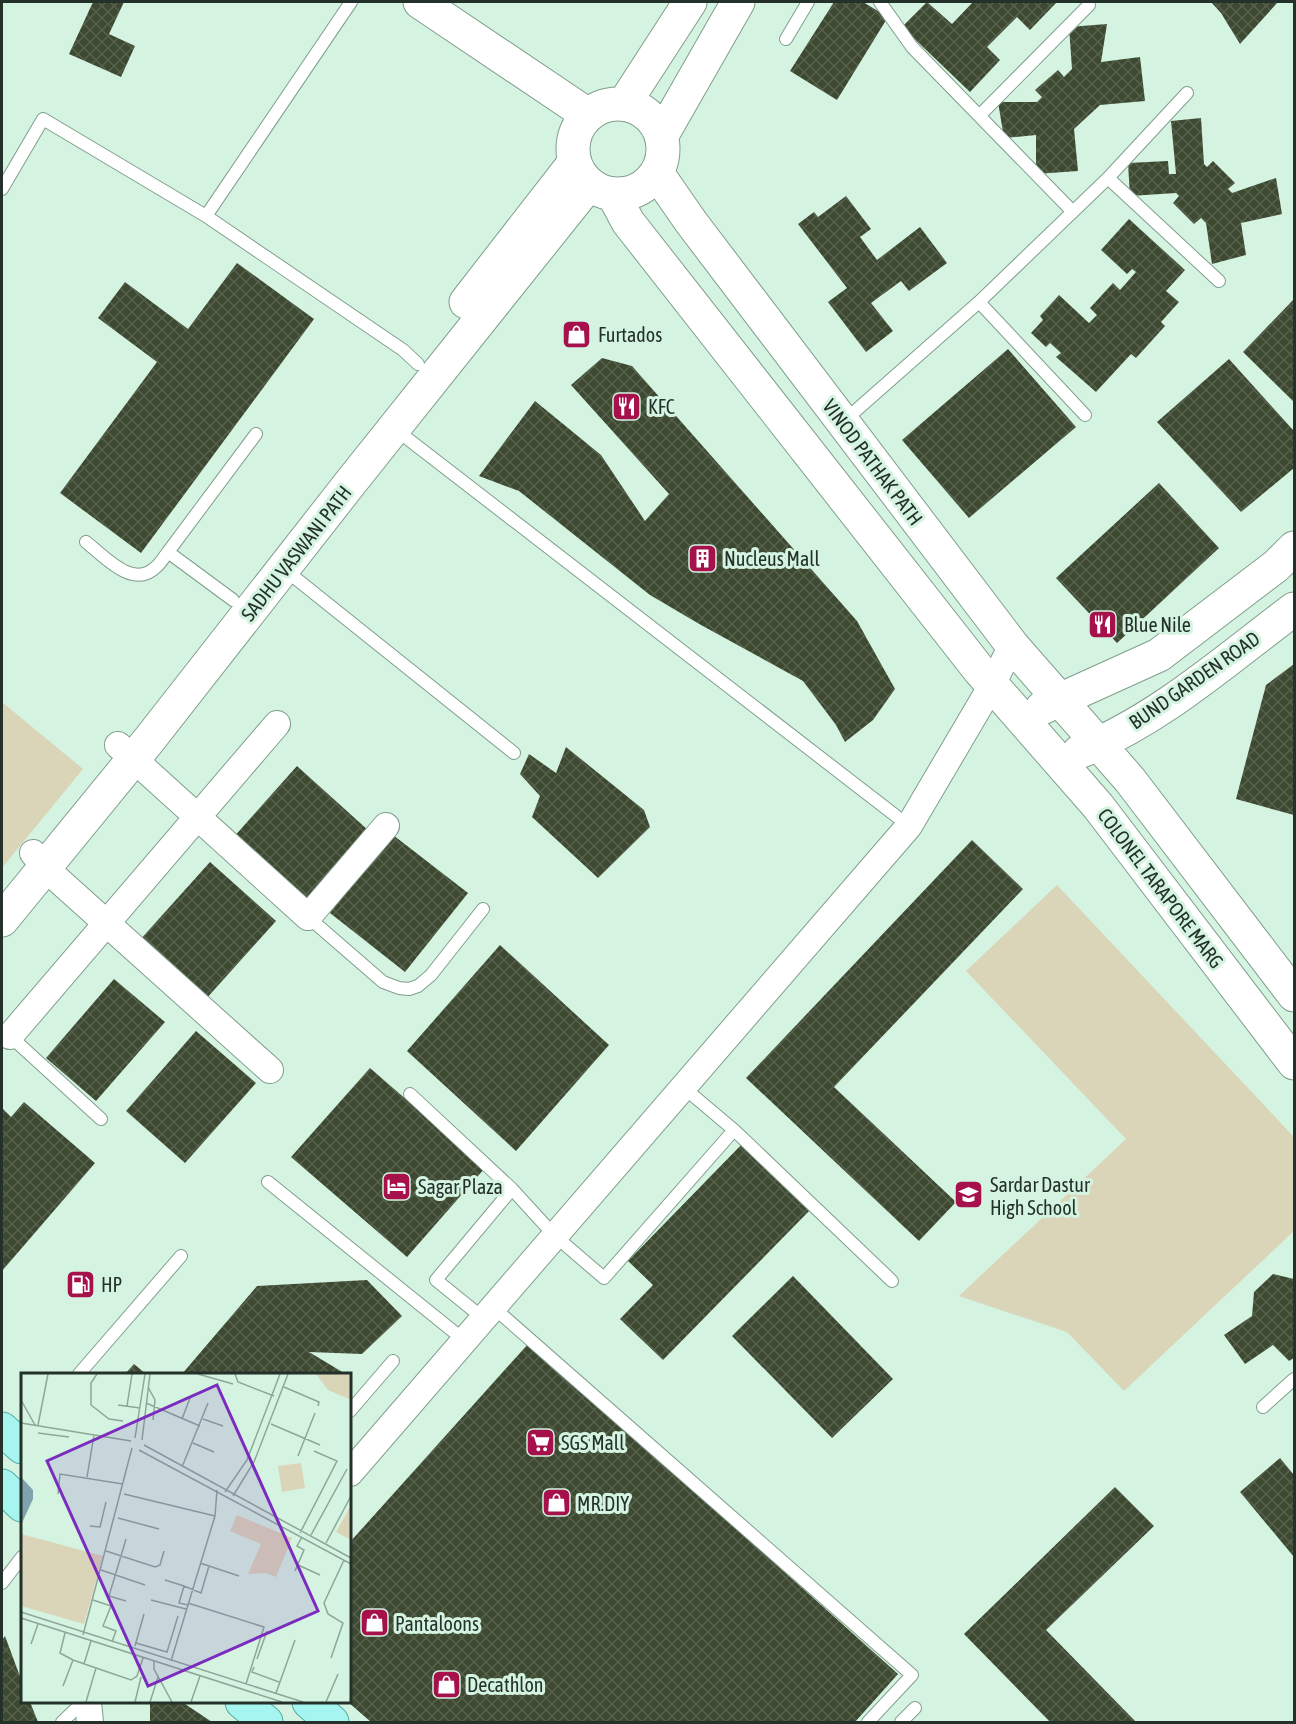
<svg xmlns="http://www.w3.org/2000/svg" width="1296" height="1724" viewBox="0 0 1296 1724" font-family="'Asap Condensed',sans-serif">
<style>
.park{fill:#dad5b8}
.building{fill:url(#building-cross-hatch)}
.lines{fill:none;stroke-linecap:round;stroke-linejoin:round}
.service-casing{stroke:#809e8d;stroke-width:14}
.minor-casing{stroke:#809e8d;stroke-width:28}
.secondary-casing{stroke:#809e8d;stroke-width:35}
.primary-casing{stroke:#52aca6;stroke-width:35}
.service{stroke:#fff;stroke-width:12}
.minor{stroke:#fff;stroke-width:26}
.secondary{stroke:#fff;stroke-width:33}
.primary{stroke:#a6f5f1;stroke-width:33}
.labels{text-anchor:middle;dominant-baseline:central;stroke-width:6;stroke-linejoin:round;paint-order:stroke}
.poi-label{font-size:20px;fill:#24312a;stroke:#d4f4e1;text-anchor:start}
.street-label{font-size:20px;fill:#24312a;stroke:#d4f4e1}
.inset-road{fill:none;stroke:#8ea698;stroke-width:1.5}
.view{fill:#7b2cbf;fill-opacity:0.15;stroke:#7b2cbf;stroke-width:3}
.inset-edge{fill:none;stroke:#24312a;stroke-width:3}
</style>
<defs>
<pattern id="building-cross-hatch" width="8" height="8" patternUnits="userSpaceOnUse" patternTransform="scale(1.5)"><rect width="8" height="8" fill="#3d4931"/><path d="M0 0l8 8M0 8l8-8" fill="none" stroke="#57614d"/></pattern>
</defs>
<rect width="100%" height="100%" fill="#d4f4e1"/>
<path class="park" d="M2 702 83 769 2 868Z
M1057 885 1294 1137V1231L1124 1391 1067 1332 959 1296 1126 1139 966 971Z"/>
<path class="building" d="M93 2H124L109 34 135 46 121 77 69 54Z
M834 2H863L888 17 837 100 790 71Z
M927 2 952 24 973 2H1057L1030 30 1017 17 987 47 1000 60 970 92 902 27Z
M1211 2H1278L1240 44 1221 13Z
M1107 24 1101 62 1140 57 1145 101 1100 105 1074 129 1078 171 1036 174V135L1004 138 998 102H1037L1042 97 1035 90 1058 70 1064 77 1072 69 1069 27Z
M1201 118 1204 164 1207 167 1213 161 1235 183 1228 189 1232 193 1276 178 1282 214 1241 223 1246 255 1212 264 1206 223 1201 218 1194 224 1173 203 1179 196 1176 193 1130 196 1128 163 1168 161 1169 174H1176L1171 121Z
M846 196 871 229 860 237 877 260 920 227 947 263 909 291 901 281 871 303 893 331 866 352 828 302 847 288 798 224 814 212 818 217Z
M1129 219 1185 270 1166 291 1179 302 1161 322 1165 326 1136 358 1131 354 1096 392 1056 357 1061 353 1050 343 1046 347 1031 333 1043 320 1040 316 1059 295 1089 323 1097 315 1090 308 1113 283 1120 290 1136 272 1132 269 1127 274 1101 250Z
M237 263 314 319 141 553 60 493 157 362 98 318 125 282 188 329Z
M1294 299V402L1243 352Z
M1008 349 1076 427 969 518 902 440Z
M602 358 632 366 857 621 895 689 873 720 845 742 836 725 803 681 701 625 650 595 519 491 479 476 535 401 601 455 645 521 669 494 571 385Z
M1229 359 1294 431V468L1241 512 1157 422Z
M1159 483 1219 548 1117 643 1056 578Z
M1294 664V815L1236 799 1266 685Z
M566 747 644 810 650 827 598 878 532 817 540 796 520 774 529 754 556 773Z
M297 766 369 831 304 903 232 839Z
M393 835 468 893 405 972 330 913Z
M972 840 1023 889 834 1087 956 1202 919 1241 746 1078Z
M210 862 276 921 205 1000 139 941Z
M500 945 609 1045 516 1151 407 1051Z
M114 979 165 1022 96 1101 46 1058Z
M196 1031 256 1083 185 1163 126 1111Z
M370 1068 485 1168 407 1257 291 1157Z
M24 1102 95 1163 2 1271V1111L3 1109 11 1117Z
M744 1142 812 1208 663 1360 620 1319 653 1285 628 1261Z
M1273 1274 1294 1279V1358L1289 1361 1273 1345 1245 1364 1224 1335 1252 1316 1254 1292Z
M793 1276 893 1379 832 1438 732 1336Z
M367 1280 402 1316 362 1354 309 1352 344 1373 343 1374H182L257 1286Z
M529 1343 898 1674 855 1722H371L348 1702H350V1542Z
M134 1364 146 1374H125Z
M1280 1458 1294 1475V1557L1240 1492Z
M1115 1487 1154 1526 1046 1630 1136 1722H1050L964 1634Z
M5 1636 22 1682V1702H30L38 1722H2V1640Z
M150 1702H182L212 1722H150Z"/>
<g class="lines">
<defs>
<path id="service" d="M880 2 912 47 1073 212
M786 39 808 2
M980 115 1089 5
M1108 178 1219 281
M2 189 43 119 206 216 403 350 418 364
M206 216 351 2
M979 302 1085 415
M844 421 979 302 1108 178 1187 93
M395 429 909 826
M86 542C104 556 133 590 156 567 161 563 164 557 168 552L256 434
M168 552 233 600
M284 569 514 753
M308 917 383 982 399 988 409 989 418 986 431 975 483 909
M10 1036 101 1119
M683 1087 734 1130 892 1281
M410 1094 512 1189
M268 1182 464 1340
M493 1307 912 1675 868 1722
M483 1318 436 1280 512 1189 554 1235 604 1278 734 1130
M79 1374 181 1256
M1263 1407 1294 1379
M350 1411 393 1361
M2 1583 22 1557
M62 1722 83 1702
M901 1722 915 1708"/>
<path id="minor" d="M118 745 308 917 386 826
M33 853 45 868 270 1070
M10 1036 277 724
M350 1473 909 826 992 685 1012 645
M88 1702 90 1722"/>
<path id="secondary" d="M420 2 588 115
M573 149a45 45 0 1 1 90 0a45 45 0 1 1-90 0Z
M624 104 690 2
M662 135 738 2
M657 173 691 222 1012 645 1130 780 1294 995
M613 194 628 222 980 671 1098 806 1294 1063
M466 302 574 163
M1042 708 1159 655 1276 566 1294 548
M1079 752C1159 720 1226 660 1294 609
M2 920 149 740 351 482 589 184"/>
<path id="primary" d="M2 1429 22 1447
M2 1486 22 1505
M242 1702 266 1722
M309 1702 332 1722"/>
</defs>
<use href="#service" class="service-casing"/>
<use href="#minor" class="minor-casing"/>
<use href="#secondary" class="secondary-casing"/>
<use href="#primary" class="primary-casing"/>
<use href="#service" class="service"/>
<use href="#minor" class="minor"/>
<use href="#secondary" class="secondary"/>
<use href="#primary" class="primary"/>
</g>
<defs>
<symbol id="shop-square" viewBox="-11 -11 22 22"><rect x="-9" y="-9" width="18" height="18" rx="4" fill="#a6114b" stroke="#d4f4e1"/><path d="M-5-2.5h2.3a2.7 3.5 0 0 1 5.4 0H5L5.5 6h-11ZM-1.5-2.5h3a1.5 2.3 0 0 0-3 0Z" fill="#fff"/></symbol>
<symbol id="restaurant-square" viewBox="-11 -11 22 22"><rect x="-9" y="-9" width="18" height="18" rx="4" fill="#a6114b" stroke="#d4f4e1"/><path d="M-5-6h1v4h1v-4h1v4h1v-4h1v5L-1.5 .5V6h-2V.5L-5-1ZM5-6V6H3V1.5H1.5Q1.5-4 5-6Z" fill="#fff"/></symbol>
<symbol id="building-square" viewBox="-11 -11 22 22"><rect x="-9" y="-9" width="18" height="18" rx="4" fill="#a6114b" stroke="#d4f4e1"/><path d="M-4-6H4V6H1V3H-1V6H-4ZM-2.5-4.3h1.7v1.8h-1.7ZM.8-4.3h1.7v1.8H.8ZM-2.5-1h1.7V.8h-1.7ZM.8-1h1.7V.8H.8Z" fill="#fff"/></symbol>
<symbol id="hotel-square" viewBox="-11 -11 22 22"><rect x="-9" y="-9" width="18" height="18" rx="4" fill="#a6114b" stroke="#d4f4e1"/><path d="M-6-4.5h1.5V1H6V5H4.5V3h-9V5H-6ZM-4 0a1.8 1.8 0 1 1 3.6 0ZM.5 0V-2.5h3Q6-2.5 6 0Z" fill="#fff"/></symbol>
<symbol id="school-square" viewBox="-11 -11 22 22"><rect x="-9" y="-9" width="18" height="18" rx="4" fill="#a6114b" stroke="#d4f4e1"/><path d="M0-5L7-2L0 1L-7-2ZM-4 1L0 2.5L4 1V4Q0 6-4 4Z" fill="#fff"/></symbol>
<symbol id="fuel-square" viewBox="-11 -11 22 22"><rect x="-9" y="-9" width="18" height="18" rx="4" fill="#a6114b" stroke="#d4f4e1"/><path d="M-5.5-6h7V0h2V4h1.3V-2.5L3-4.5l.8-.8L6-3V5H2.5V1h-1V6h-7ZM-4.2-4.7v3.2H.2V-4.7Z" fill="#fff"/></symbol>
<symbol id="supermarket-square" viewBox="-11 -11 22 22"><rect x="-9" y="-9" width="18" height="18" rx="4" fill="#a6114b" stroke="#d4f4e1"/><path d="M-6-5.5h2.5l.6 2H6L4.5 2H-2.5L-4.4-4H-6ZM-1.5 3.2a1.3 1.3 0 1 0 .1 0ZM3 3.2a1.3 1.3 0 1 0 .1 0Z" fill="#fff"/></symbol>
</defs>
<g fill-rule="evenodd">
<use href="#shop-square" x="560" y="318" width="33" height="33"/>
<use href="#restaurant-square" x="610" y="390" width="33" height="33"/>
<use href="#building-square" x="686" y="542" width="33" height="33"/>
<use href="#restaurant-square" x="1086" y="608" width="33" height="33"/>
<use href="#hotel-square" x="380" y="1170" width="33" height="33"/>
<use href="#school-square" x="952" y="1178" width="33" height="33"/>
<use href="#fuel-square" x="64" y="1268" width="33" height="33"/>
<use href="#supermarket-square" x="524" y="1426" width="33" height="33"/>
<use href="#shop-square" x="540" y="1486" width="33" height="33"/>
<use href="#shop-square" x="358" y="1606" width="33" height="33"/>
<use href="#shop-square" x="430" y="1668" width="33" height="33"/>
</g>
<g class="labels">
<g class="poi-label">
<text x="598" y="334">Furtados</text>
<text x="648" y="406">KFC</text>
<text x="724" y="558">Nucleus Mall</text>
<text x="1124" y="624">Blue Nile</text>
<text x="990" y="1184">Sardar Dastur<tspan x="990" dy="23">High School</tspan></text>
<text x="418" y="1186">Sagar Plaza</text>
<text x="101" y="1284">HP</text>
<text x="561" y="1442">SGS Mall</text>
<text x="577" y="1503">MR.DIY</text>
<text x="395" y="1623">Pantaloons</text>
<text x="467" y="1684">Decathlon</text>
</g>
<g class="street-label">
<text transform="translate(873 462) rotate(53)">VINOD PATHAK PATH</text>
<text transform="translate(296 553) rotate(-52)">SADHU VASWANI PATH</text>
<text transform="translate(1194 680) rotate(-35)">BUND GARDEN ROAD</text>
<text transform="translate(1161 888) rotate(53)">COLONEL TARAPORE MARG</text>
</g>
</g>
<g transform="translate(21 1373)">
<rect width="330" height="330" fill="#d4f4e1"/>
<path d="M295 1H330V27L307 17ZM280 90 284 115 261 119 257 93ZM330 132V167L315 159ZM216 142 271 165 255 204 244 200 227 201 240 171 209 158ZM0 161 82 183 63 251 0 233Z" fill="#dad5b8"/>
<path d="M0 104 12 117V126L0 152Z" fill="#7fa2af"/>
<path class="inset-road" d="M76 1 70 10V32L88 46 102 48M177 1 212 11M214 1 217 9 253 23M127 14 134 27 132 47M263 14 298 29 297 33M0 27 14 52M125 30 179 53M97 32 119 35M106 33 111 1M161 46 169 25M182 46 202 53M0 50 110 68M250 51 299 72M17 52 27 1M17 60 48 64M114 65 124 1M121 67 129 1M172 70 193 79M123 72 330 185M118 77 330 191M277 83 294 40M161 94 187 30M66 104 73 62M204 119 226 87 259 1M37 121 39 101 102 111M103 121 194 143M212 123 233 89 267 1M97 145 138 156M69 153 79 154 85 129M279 160 316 88 293 78M290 162 326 96M105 166 88 223 105 228M305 170 330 123M85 178 134 194 139 192 143 178M179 190 218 203M277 192 299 202M80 197 124 212M274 198 283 177 276 173 281 164M144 207 163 213M72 227 90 233 82 253 95 258 91 269M130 227 165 236M167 230 243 254 225 311M167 232 158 230 163 213 180 220 188 193M0 239 282 329M0 245 261 329M44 260 39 280 52 287M62 262 111 75M115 270 146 279 157 243M10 271 17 251M114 273 123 241M310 285 322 250 307 241 303 230 323 187M236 286 246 258M133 288V296L151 329M150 288 194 143 196 117M63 291 70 268M233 294 231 299 258 309M75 295 110 307 116 303 122 285M42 313 52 287 75 295 65 329M255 320 274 267M114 329 120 304M129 329 137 304M170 329 179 303M305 329 317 301"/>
<path class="view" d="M196 12 297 238 127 313 26 88Z"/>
<rect width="330" height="330" class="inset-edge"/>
</g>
<rect width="1296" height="1724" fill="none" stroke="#24312a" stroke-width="6"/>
</svg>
